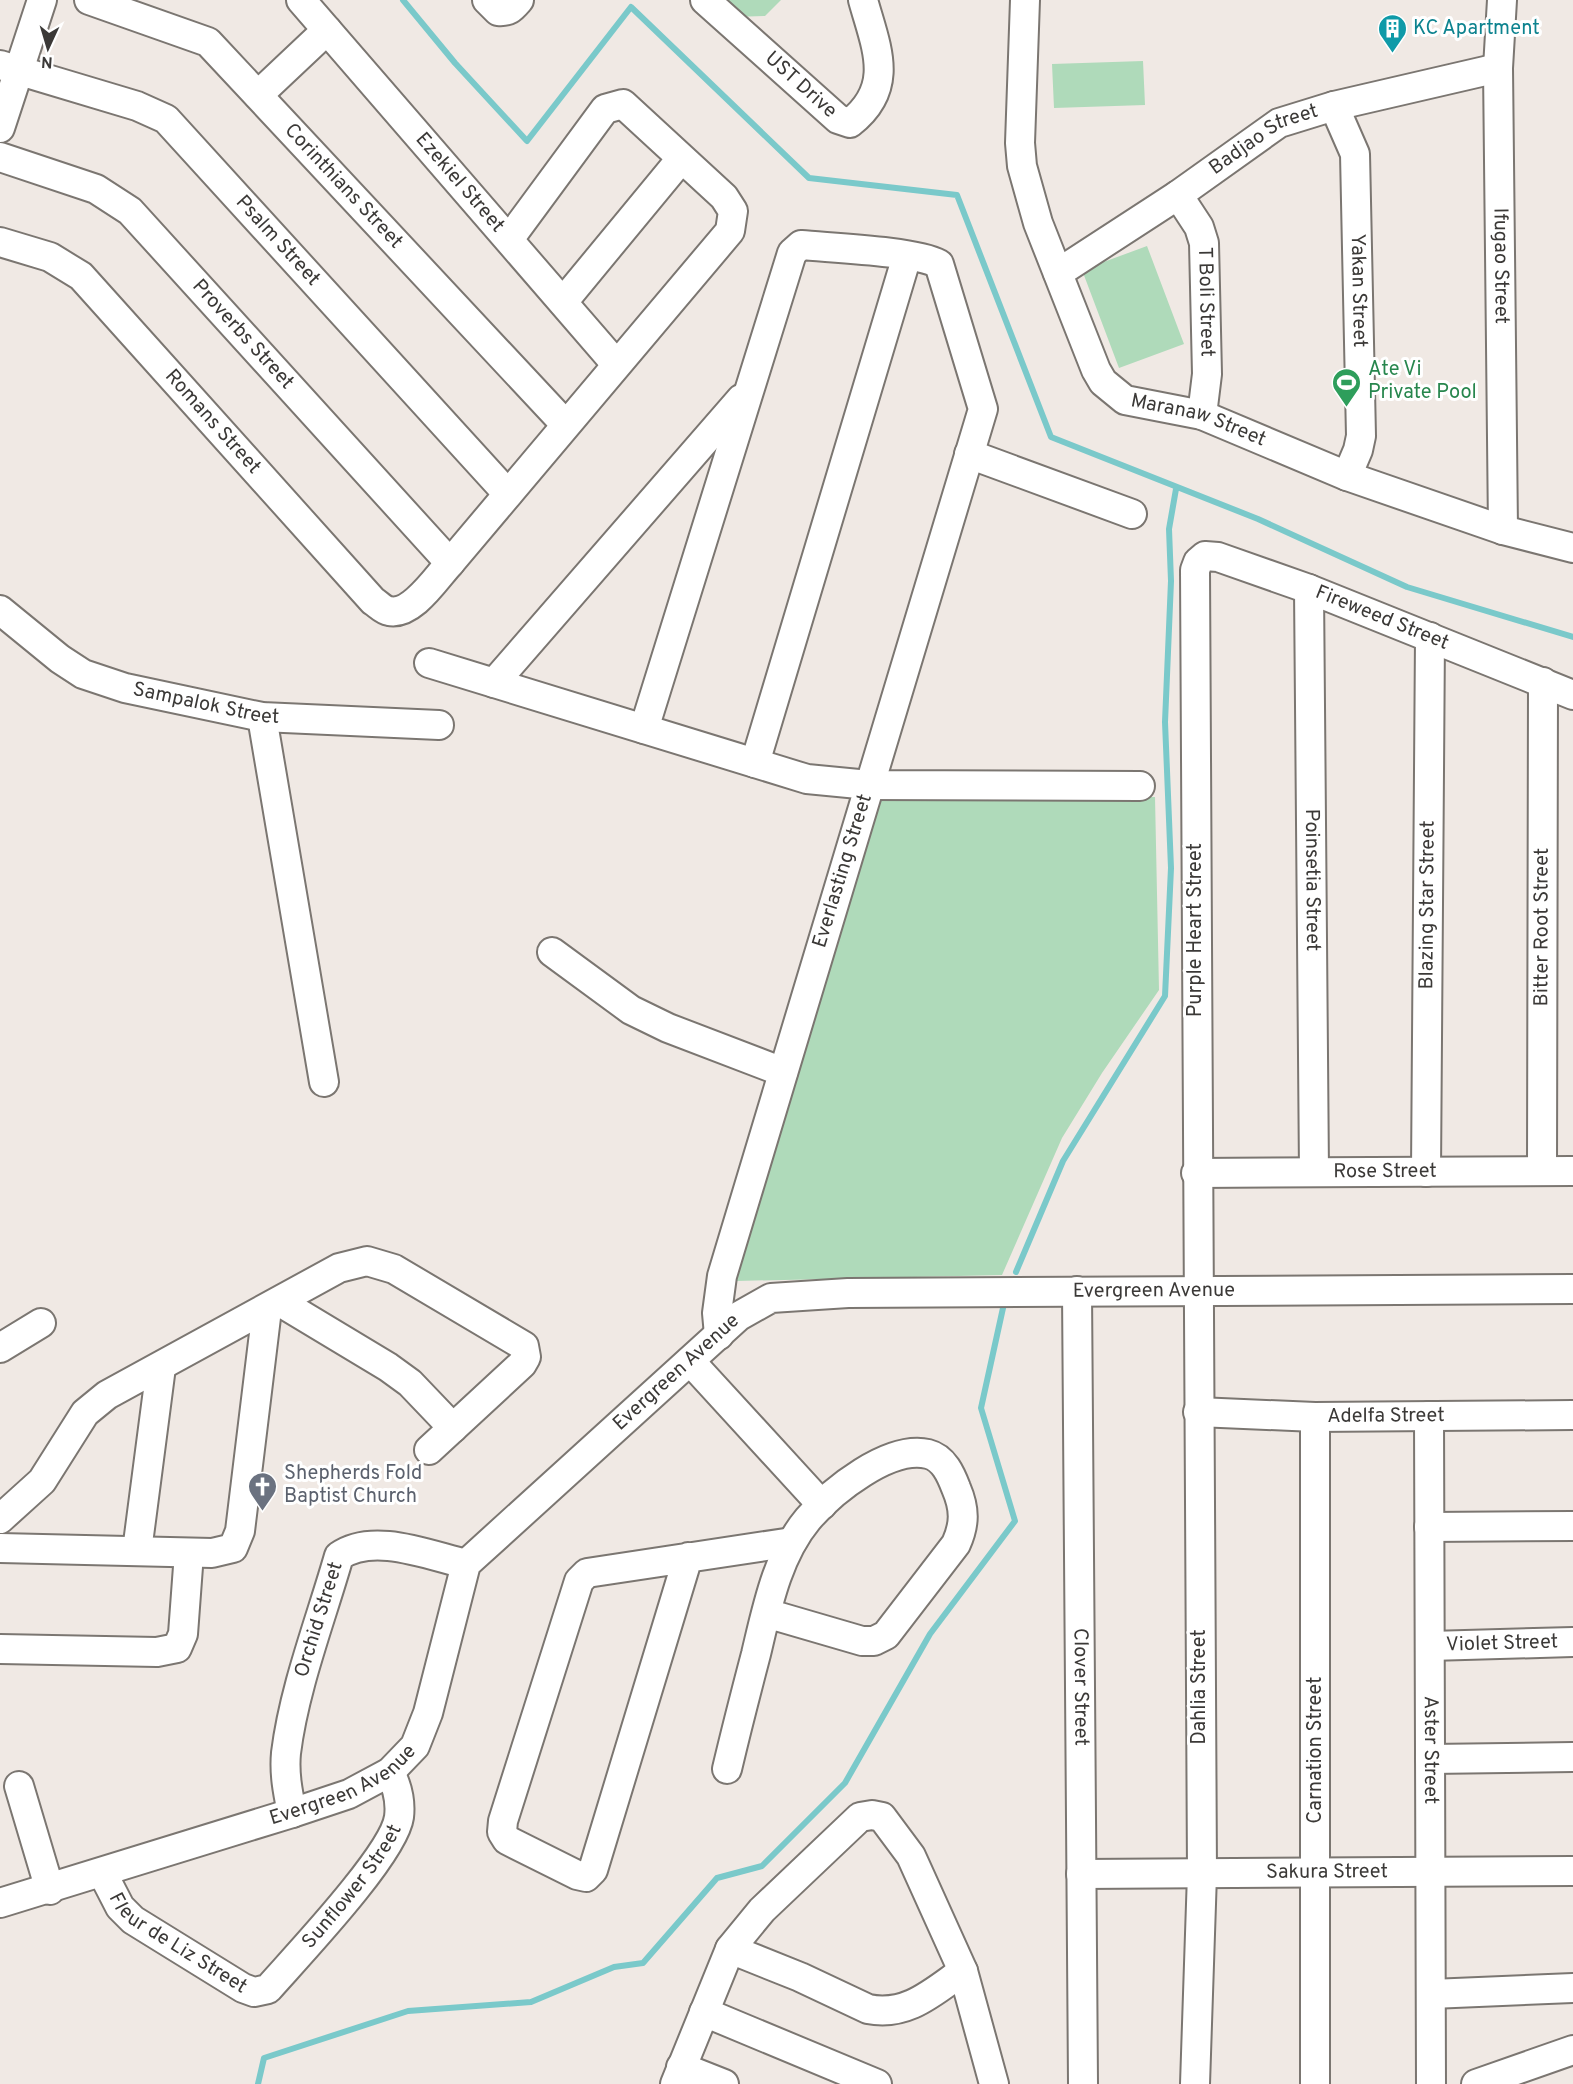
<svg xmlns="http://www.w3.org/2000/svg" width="1573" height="2084" viewBox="0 0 1573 2084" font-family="Overpass,sans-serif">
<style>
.green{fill:#afdaba}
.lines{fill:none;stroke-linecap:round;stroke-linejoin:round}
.stream{stroke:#7ac9ca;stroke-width:6}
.minor-casing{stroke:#7b7671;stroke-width:32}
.minor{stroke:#fff;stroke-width:28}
.labels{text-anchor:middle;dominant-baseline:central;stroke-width:6;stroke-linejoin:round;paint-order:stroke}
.culture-label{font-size:20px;fill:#0d838f;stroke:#fff;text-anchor:start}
.street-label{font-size:20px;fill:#3b3937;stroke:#fff}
.leisure-label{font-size:20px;fill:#27864d;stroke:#fff;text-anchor:start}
.worship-label{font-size:20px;fill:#5b616d;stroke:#fff;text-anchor:start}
</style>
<rect width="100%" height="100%" fill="#f0e9e4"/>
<path class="green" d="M713 0H781L765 16 733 17Z
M1143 61 1145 105 1054 108 1052 64Z
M1147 246 1184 344 1119 368 1082 270Z
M879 796 1155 797 1159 990 1102 1073 1062 1138 1002 1275 736 1281Z"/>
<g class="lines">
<path class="stream" d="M403 0 455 63 527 141 631 7 809 178 957 195 1051 437 1258 519 1407 587 1573 637
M1016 1272 1063 1161 1165 996 1171 868 1165 722 1171 581 1169 529 1176 489
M258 2084 264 2058 408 2011 531 2002 614 1967 643 1963 717 1878 762 1866 845 1783 930 1634 1015 1521 981 1408 1003 1308"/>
<defs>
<g id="minor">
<path id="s1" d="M89 0 208 42 565 424"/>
<path id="s2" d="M301 0 616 364"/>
<path d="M487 0 498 11C509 12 512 8 519 0"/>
<path id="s3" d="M705 0 838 119 850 123C896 87 876 47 863 0"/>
<path id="s4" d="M1025 0 1020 143 1022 166 1038 223 1096 370 1103 382 1125 400 1202 415 1347 476 1503 530 1573 548"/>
<path id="s5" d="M1502 0 1498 68 1503 530"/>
<path id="s6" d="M0 65 137 106 166 119 508 494"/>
<path d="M258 95 327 30"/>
<path id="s7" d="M1334 106 1355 154 1361 436 1358 450 1347 476"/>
<path d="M0 128 42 0"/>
<path id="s8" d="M0 157 96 189 130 211 450 563"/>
<path id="s9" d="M1178 195 1199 227 1204 243 1207 374 1202 415"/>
<path id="s10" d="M0 242 50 257 81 276 373 601C378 604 383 610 389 611 412 616 436 578 450 563L730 231 733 211 724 197 623 104 605 109 510 238"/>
<path id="s11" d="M1058 273 1178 195 1279 123 1334 106 1498 68"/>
<path d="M563 302 681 159"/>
<path d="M969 454 1132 514"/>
<path id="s12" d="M1309 589 1314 1172"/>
<path id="s13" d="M0 610 60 659 83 674 125 688 262 717 439 725"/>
<path d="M429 663 807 779 869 785 1140 786"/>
<path d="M494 683 741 399"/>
<path d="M262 717 324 1082"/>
<path d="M644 729 792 253 801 245C832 248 915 251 939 264L983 409 722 1276 717 1313 719 1335"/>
<path d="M755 763 907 256"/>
<path d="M552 952 631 1010 668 1028 783 1072"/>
<path id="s14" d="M1542 1171 1543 682"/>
<path id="s15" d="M1426 1172 1430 637"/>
<path id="s16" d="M1196 1173 1573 1171"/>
<path id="s17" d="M1077 1291 1083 2084"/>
<path d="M280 1302 388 1367 410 1383 453 1428"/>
<path d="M0 1348 41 1323"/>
<path d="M690 1361 822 1505"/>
<path id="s18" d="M1198 1412 1315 1417 1573 1415"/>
<path id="s19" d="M1429 1416 1431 2084"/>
<path d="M0 1519 42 1481 85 1413 107 1395 339 1268 367 1261 394 1269 524 1346 526 1357 522 1364 429 1450"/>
<path d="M1429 1527 1573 1526"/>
<path d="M0 1548 212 1553 233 1548 240 1531 267 1309"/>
<path d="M137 1551 161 1367"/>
<path d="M688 1557 593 1870 586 1877 577 1875 507 1840 502 1832 503 1821 579 1581 587 1573 792 1542"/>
<path id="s20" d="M1430 1646 1573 1642"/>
<path d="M0 1649 157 1652 177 1648 183 1634 189 1553"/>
<path d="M1430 1759 1573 1757"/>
<path d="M727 1769C736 1731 746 1692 756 1654 767 1608 777 1556 808 1519 832 1491 889 1445 928 1454 944 1458 951 1475 956 1488 965 1509 965 1524 956 1544L886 1635 874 1641H862L766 1613"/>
<path d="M19 1786 50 1890"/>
<path id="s21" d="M292 1813C288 1793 284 1774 286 1753 294 1688 321 1619 339 1556 373 1532 428 1555 466 1564"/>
<path id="s22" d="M103 1874 120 1907 133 1920 243 1988 254 1992 268 1989C297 1956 394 1854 399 1817 401 1801 397 1786 390 1772"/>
<path id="s23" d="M1081 1874 1573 1871"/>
<path id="s24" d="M0 1903 292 1813 349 1794 390 1772 415 1746 428 1713 466 1564 739 1316 771 1298 848 1293 1573 1289"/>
<path d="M730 1949 800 1977 868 2009C907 2017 933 1992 963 1971"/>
<path d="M1431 1994 1573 1988"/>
<path d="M704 2012 877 2084"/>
<path d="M681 2067 724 2084"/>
<path d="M675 2084 730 1949 762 1910 860 1817 872 1815 882 1817 911 1856 963 1971 994 2084"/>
<path id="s25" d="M1195 2084 1202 1874 1195 570 1198 562 1205 556 1218 557 1309 589 1573 695"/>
<path d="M1315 2084V1417"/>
<path d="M1476 2084 1573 2050"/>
</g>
</defs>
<use href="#minor" class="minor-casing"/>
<use href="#minor" class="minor"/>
</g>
<defs>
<symbol id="building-pin" viewBox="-11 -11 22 30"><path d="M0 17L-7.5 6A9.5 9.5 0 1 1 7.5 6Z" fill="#0f9aa8" stroke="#fff"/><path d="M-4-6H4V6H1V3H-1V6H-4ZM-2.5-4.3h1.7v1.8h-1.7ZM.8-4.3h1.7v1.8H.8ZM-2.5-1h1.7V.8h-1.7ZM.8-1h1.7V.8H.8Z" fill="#fff"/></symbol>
<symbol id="stadium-pin" viewBox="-11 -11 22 30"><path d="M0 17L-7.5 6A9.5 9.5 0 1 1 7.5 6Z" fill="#2e9e5b" stroke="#fff"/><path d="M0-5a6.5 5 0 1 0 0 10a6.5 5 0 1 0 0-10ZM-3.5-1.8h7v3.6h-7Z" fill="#fff"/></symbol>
<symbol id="church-pin" viewBox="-11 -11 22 30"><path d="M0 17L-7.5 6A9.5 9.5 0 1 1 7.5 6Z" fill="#6b7280" stroke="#fff"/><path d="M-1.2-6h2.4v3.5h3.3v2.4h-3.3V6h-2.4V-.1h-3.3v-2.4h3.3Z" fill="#fff"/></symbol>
</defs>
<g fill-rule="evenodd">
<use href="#building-pin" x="1376" y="12" width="33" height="45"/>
<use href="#stadium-pin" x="1330" y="366" width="33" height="45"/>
<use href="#church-pin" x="246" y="1470" width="33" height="45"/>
</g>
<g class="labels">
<g class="culture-label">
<text x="1413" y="29">KC Apartment</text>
</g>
<g class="street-label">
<text stroke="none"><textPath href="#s3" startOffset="128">UST Drive</textPath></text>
<text stroke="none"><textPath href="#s11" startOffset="246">Badjao Street</textPath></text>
<text stroke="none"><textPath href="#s2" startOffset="242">Ezekiel Street</textPath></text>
<text stroke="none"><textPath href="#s1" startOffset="324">Corinthians Street</textPath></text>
<text stroke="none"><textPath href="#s6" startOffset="340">Psalm Street</textPath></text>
<text stroke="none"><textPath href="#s5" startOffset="266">Ifugao Street</textPath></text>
<text stroke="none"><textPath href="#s7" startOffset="189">Yakan Street</textPath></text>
<text stroke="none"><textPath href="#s9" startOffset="114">T Boli Street</textPath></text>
<text stroke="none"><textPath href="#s8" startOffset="309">Proverbs Street</textPath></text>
<text stroke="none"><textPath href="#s10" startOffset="285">Romans Street</textPath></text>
<text stroke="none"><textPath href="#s4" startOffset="502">Maranaw Street</textPath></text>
<text stroke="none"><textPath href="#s25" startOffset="1720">Fireweed Street</textPath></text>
<text stroke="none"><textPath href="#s13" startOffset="232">Sampalok Street</textPath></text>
<text transform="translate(843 871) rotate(-73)">Everlasting Street</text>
<text stroke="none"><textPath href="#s12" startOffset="291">Poinsetia Street</textPath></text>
<text stroke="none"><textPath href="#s15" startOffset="267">Blazing Star Street</textPath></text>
<text stroke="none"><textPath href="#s14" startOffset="244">Bitter Root Street</textPath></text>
<text transform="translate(1196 930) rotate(-90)">Purple Heart Street</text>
<text stroke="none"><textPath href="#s16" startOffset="189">Rose Street</textPath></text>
<text stroke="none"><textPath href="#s24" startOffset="1426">Evergreen Avenue</textPath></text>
<text stroke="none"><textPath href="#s24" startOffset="922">Evergreen Avenue</textPath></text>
<text stroke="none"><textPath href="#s18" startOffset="188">Adelfa Street</textPath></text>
<text stroke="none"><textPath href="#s21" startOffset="198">Orchid Street</textPath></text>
<text stroke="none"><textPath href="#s20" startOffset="72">Violet Street</textPath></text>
<text transform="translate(1200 1687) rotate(-90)">Dahlia Street</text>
<text stroke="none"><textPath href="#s17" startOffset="396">Clover Street</textPath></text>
<text transform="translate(1316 1750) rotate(-90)">Carnation Street</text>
<text stroke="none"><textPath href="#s19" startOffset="334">Aster Street</textPath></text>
<text stroke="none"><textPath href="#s24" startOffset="364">Evergreen Avenue</textPath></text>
<text stroke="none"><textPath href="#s23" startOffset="246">Sakura Street</textPath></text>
<text stroke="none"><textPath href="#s22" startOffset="344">Sunflower Street</textPath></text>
<text stroke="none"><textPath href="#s22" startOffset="105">Fleur de Liz Street</textPath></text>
</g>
<g class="leisure-label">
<text x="1368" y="370">Ate Vi<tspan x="1368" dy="23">Private Pool</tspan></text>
</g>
<g class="worship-label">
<text x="284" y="1474">Shepherds Fold<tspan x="284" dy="23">Baptist Church</tspan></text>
</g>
</g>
<g transform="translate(48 48) rotate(184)" stroke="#ffffff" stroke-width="4.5" paint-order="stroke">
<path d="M0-4.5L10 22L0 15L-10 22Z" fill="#3b3937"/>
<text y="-9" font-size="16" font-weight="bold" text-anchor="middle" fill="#3b3937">N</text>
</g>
</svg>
